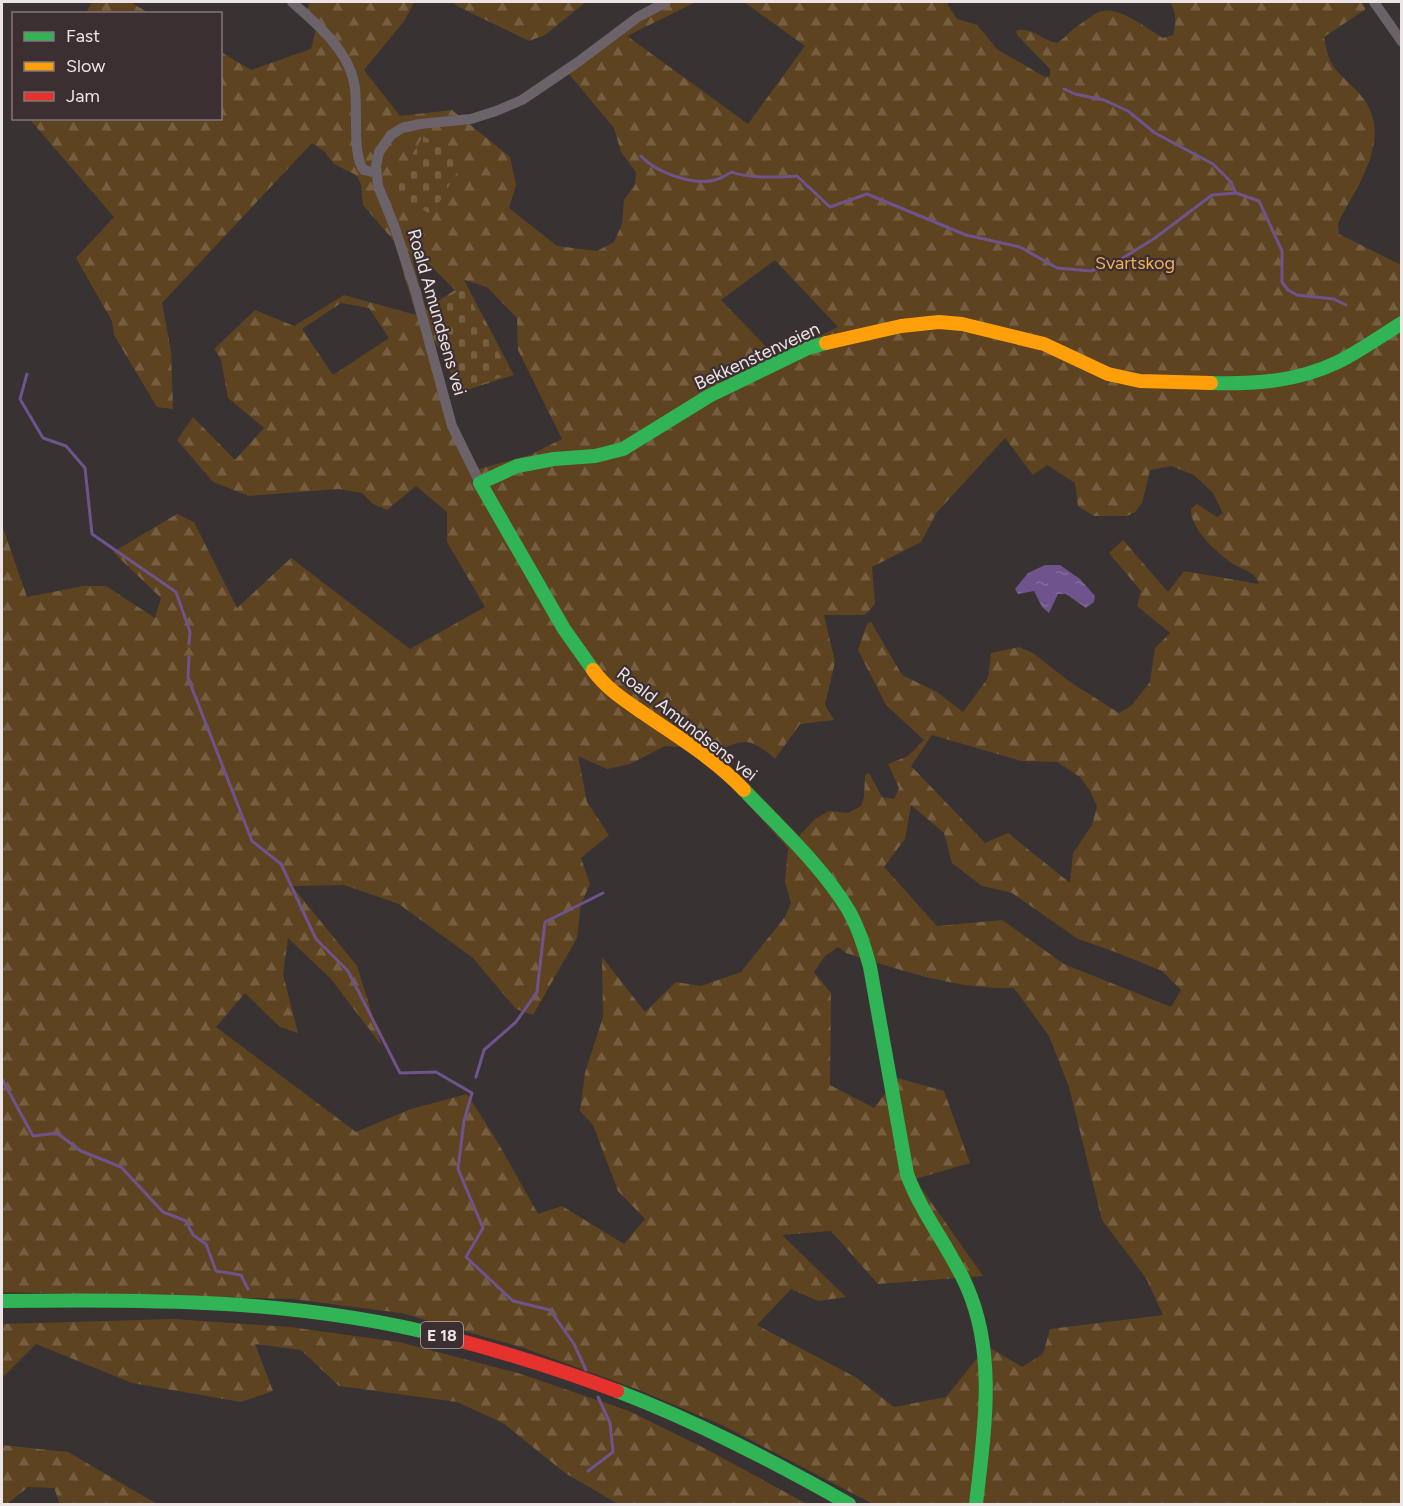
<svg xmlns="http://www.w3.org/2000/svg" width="1403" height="1506" viewBox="0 0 1403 1506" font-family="Figtree,sans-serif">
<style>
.forest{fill:url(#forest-firs);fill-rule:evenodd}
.cemetery{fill:url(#cemetery-stones)}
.water{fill:url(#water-ripples)}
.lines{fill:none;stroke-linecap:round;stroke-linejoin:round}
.stream{stroke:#6f538c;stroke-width:3}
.street{stroke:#6c6269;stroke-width:10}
.fast{stroke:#30b455;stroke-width:14}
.slow{stroke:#ff9f0a;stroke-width:14}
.jam{stroke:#e5322d;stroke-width:14}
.labels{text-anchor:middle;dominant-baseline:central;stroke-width:4.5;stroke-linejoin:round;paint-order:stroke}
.shield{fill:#3b2f31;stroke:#b7aeaf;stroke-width:1.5}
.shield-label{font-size:16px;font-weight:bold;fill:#ece4e5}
.park-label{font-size:18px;fill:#f3af55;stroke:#3b2f31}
.street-label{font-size:18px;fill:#ece4e5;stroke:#3b2f31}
</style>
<defs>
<pattern id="forest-firs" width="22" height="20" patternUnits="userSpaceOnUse" patternTransform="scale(1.5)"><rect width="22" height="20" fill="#5e4321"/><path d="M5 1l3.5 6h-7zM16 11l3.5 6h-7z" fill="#755e41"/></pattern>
<pattern id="cemetery-stones" width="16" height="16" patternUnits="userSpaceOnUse" patternTransform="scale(1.5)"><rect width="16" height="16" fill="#5e4321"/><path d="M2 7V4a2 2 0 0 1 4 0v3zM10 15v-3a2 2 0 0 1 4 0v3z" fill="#755e41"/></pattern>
<pattern id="water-ripples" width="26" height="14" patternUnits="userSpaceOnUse" patternTransform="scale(1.5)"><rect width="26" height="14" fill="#6f538c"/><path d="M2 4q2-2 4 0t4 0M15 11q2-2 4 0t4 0" fill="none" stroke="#846c9c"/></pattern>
</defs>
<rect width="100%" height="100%" fill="#383233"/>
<path class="forest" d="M92 2H130L149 13H86Z
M310 2H414L405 20 364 70 400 116 452 110 510 157 516 185 509 208 557 246 597 251 614 242 622 224 624 200 635 185 636 172 621 152 614 128 564 68 655 2H696L627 36 748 124 805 46 744 2H946L957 19 977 25 998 50 1045 77 1050 76V69L1017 35 1016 31C1030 25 1043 41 1057 43 1065 38 1071 30 1079 25 1085 21 1092 15 1099 12 1117 4 1148 29 1163 38L1173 35C1176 22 1177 13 1170 2H1362L1366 9 1324 37C1329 67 1335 69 1356 90 1398 132 1359 182 1338 223L1339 234 1401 265V1504H873L722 1425 639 1390 524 1348 401 1313 292 1299 2 1292V525L27 597 83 586H106L155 618 161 598 113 552 177 514 194 522 237 608 291 558 410 649 485 607 447 542V512L416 486 387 510 373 504 362 493 339 489 249 496 213 482 177 440 193 417 235 460 264 428 228 398 221 359 214 349 255 310 294 326 344 295 416 315 394 241 363 205 361 184 356 175 334 164 324 151 312 143 162 303 171 351 173 409 157 407 114 335 112 321 76 258 114 217 32 122 33 118H220L221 52 251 70 311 49 316 29 304 19ZM422 257 455 290 426 309 412 258ZM775 260 838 327 776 357 721 300ZM464 280 487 287 517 318 518 350 562 439 530 455 479 469 457 430 432 335 460 392 514 375ZM341 303 369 308 389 338 333 375 302 329ZM1005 438 1033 475 1047 465 1075 483 1078 506 1094 516H1127L1135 512 1142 503 1150 470 1171 466 1194 475 1213 493 1223 513 1217 517 1197 504 1191 509C1190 529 1217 553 1233 564 1243 570 1255 571 1259 584L1184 571 1168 592 1123 540 1109 553 1141 591 1137 606 1170 633 1155 648 1150 682 1131 706 1119 713 1070 682 1033 653 1019 647 991 653 988 678 963 712 937 692 902 675 871 622 867 624 858 650 886 705 924 740 908 756 888 764 899 788 894 799 882 797 869 773 865 775 864 797 861 806 848 813 829 811 815 819 799 836 749 784 715 753C744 738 750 737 775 759L800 724 834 720 825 705 835 662 824 615H865L875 604 872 567 921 542 937 512ZM932 735 1021 761 1057 762 1080 777 1089 789 1097 806 1092 825 1073 853 1070 883 1008 833 985 843 911 766ZM665 746 681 747 723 777 788 848 785 882 791 903 785 917 741 972 701 986 676 982 645 1012 602 957 603 1017 585 1073 580 1111 593 1125 618 1191 645 1219 624 1244 562 1206 538 1214 494 1136 467 1094 411 1109 356 1132 216 1027 245 993 280 1027 298 1033 283 974 288 938 331 979 382 1046 357 966 292 886 344 885 399 904 473 958 516 1009 533 1015 577 938 581 904 590 884 581 858 609 835 587 802 578 756 607 769 630 764ZM911 805 944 833 952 863 982 886 1012 893 1078 939 1118 953 1162 971 1181 990 1171 1007 1064 964 1002 920 937 926 884 867 905 839ZM838 947 846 953C900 970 957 990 1014 988L1049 1036 1069 1087 1102 1220 1146 1278 1163 1315 1050 1329 1043 1354 1022 1367 987 1346 946 1397 894 1407 857 1378 757 1325 791 1289 818 1301 846 1297 782 1235 831 1231 878 1284 983 1276 915 1179 970 1163 944 1091 897 1078 874 1108 830 1085 831 993 814 972 825 956Z
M452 2H586L545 35 529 41 459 7Z
M174 1319 290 1327 399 1342 518 1373 629 1411 706 1449 807 1504H618L565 1473 503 1423 457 1402 339 1386 301 1350 255 1344 273 1391 241 1402 132 1383 36 1344 2 1378V1324Z
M2 1445 68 1452 157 1504H60L54 1488 28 1487 7 1504H2Z"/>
<path class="cemetery" d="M423 136 464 160 432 215 391 191Z
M464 287 510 374 461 391 426 312Z"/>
<path class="water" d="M1045 565H1060L1080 579 1095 596 1094 602 1086 608 1066 594H1058L1049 613 1042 607 1034 591 1018 594 1015 589 1028 573Z"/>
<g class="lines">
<path class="stream" d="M1064 89 1075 94 1104 100 1128 111 1155 133 1213 164 1231 182 1236 193
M641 156C655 172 693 186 715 180 720 179 726 175 732 172 748 179 778 177 797 176L830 207 867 194 966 235 1020 247 1057 268 1091 271 1118 261 1155 238 1212 195 1236 193 1259 201 1282 251V282L1288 290 1297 295 1334 299 1346 305
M27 374 20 399 43 438 66 446 85 468 92 534 176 592 190 632 189 644
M189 657 188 678 252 841 281 864 316 939 348 971 400 1073 436 1072 472 1093 464 1121 458 1169 483 1228 466 1257 513 1301 550 1310 574 1344 586 1370
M476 1077 484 1050 516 1022 537 992 545 922 603 893
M2 1079 33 1136 57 1133 81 1151 121 1167 163 1212 186 1221 193 1235 206 1244 216 1271 241 1275 248 1289
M588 1471 613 1452 610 1423 598 1397"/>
<path class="street" d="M292 2C316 23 347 49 354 82 359 104 351 156 364 170L376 173
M1374 2 1402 42
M480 483 452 426 415 290 395 228 378 186 376 166 379 152 391 135 402 128 420 124 471 119 496 111 522 100 578 62 638 17 666 2"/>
<path class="fast" d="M1211 383C1256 384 1296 382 1338 362 1360 351 1381 336 1402 323
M593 670 564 629 480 483 517 466 554 459 595 456 623 449 709 396 808 348 826 343
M744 790C779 827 823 867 849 911 859 929 865 948 870 967L907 1174C922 1215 950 1248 967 1287 997 1355 984 1433 976 1504
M2 1301C151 1299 300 1299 446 1337
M617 1391C698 1422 774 1462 849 1504"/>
<path class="slow" d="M826 343 901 326 939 322 962 324 1044 344 1108 374 1140 381 1211 383
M593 670C607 690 629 703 649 717 681 739 717 761 744 790"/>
<path class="jam" d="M446 1337C504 1352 561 1370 617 1391"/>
</g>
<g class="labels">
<rect class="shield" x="421" y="1322" width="42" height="26" rx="4.5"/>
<g class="shield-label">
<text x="442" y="1335">E 18</text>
</g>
<g class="park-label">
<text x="1135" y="263">Svartskog</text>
</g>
<g class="street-label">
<text transform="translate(437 312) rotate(74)">Roald Amundsens vei</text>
<text transform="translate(757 356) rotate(-25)">Bekkenstenveien</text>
<text transform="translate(687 724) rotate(38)">Roald Amundsens vei</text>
</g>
</g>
<rect width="1403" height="1506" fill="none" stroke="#ece4e5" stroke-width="6"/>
<rect x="12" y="12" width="210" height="108" fill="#3b2f31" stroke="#827779" stroke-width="1.5"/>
<rect x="24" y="32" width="30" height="9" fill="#30b455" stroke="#827779" stroke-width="1.5"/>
<text x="66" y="42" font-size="18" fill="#ece4e5">Fast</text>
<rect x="24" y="62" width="30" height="9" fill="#ff9f0a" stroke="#827779" stroke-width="1.5"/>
<text x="66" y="72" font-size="18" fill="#ece4e5">Slow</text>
<rect x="24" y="92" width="30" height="9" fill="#e5322d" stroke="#827779" stroke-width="1.5"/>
<text x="66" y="102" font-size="18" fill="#ece4e5">Jam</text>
</svg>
